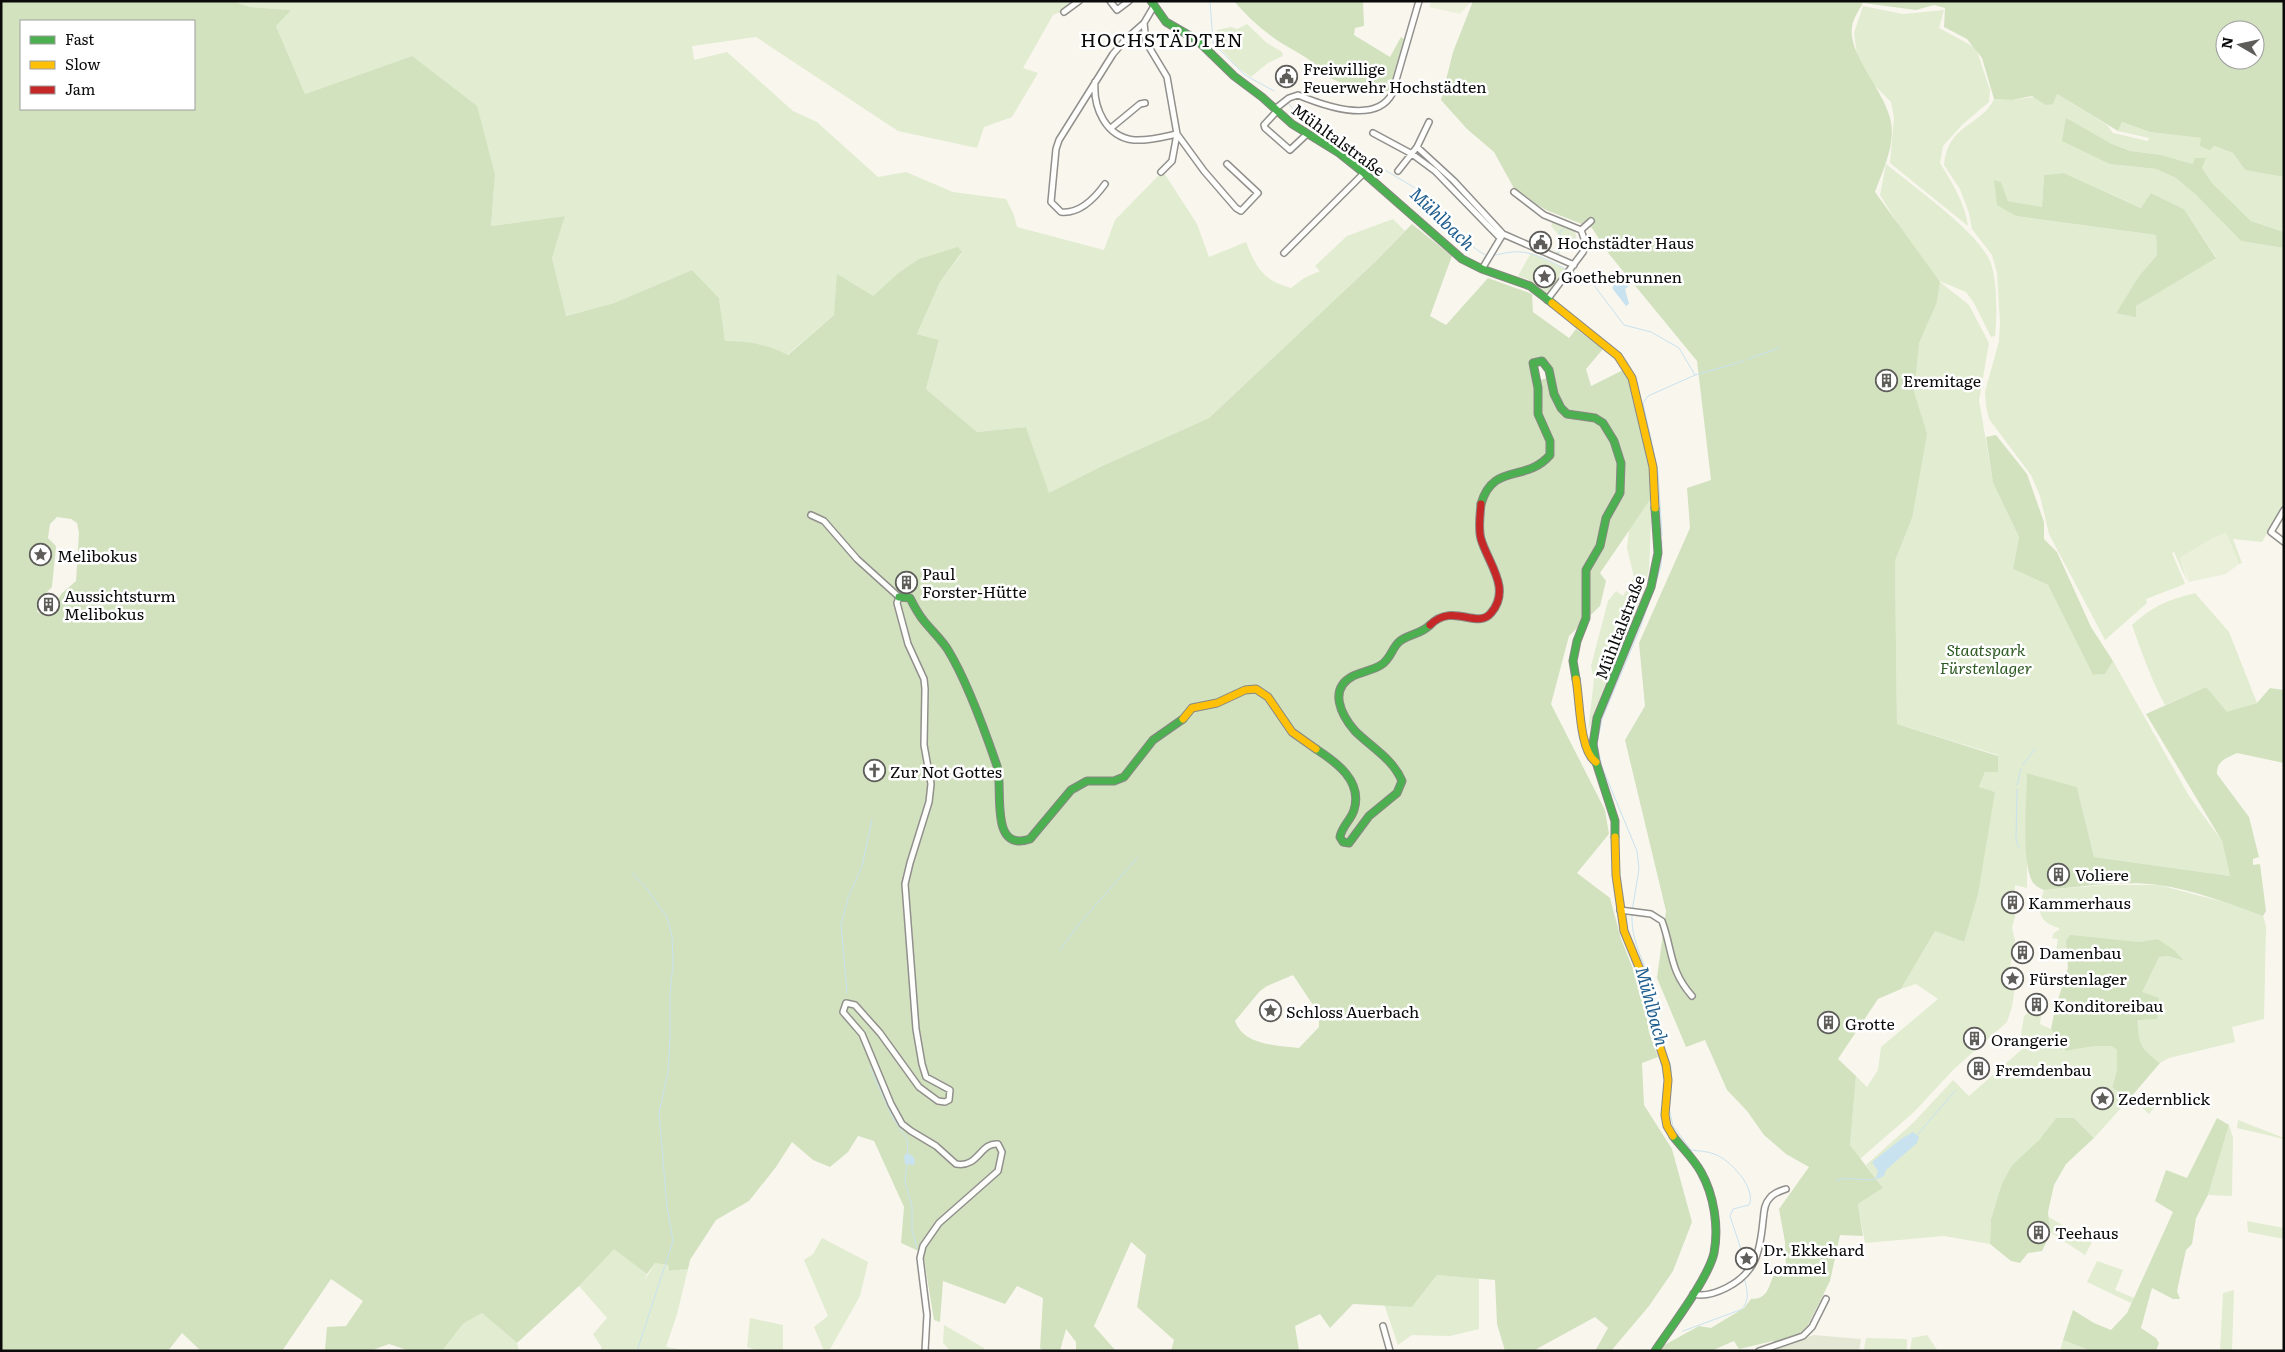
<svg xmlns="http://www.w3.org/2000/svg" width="2285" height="1352" viewBox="0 0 2285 1352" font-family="Literata,serif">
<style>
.green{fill:#e1ecd0;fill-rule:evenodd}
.forest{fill:#d2e2bf;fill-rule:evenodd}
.cemetery{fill:#e4e7d4}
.pitch{fill:#ebf0da}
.water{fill:#c9e2ef}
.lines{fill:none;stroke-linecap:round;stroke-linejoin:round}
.stream{stroke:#c9e2ef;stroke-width:1}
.street-casing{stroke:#92908d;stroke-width:8}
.fast-casing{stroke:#888783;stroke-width:9}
.slow-casing{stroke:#888783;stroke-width:9}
.jam-casing{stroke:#888783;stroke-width:9}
.street{stroke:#fefefc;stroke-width:5}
.fast{stroke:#4caf50;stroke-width:7}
.slow{stroke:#ffc107;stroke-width:7}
.jam{stroke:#c62828;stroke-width:7}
.labels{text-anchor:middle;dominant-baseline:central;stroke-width:5;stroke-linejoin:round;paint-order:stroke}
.poi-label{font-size:16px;fill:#0a0a0a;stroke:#fff;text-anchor:start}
.street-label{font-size:16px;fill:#0a0a0a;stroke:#fff}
.park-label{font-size:16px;font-style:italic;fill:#2e5a23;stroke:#fff}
.water-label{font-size:18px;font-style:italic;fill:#225f8e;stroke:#fff}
.quarter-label{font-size:19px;letter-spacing:1px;fill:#0a0a0a;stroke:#fff}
</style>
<rect width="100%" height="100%" fill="#f9f6ee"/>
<path class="green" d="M232 1H1077L1072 7 1053 15 1023 68 1038 73 1012 117 984 127 977 148 898 131 756 37 692 46 694 60 727 52 793 111 817 122 878 177 906 172 953 192 1006 199 1014 215 1017 227 1104 250 1115 220 1161 173H1164L1197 224 1209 257 1246 242C1256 268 1264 281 1291 288L1304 278 1320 271 1315 266 1347 236 1393 219 1405 231 1377 260 1209 418 1102 466 1049 494 1026 427 977 432 926 389 939 340 917 334 940 282 962 253 897 274 873 296 834 315 787 355C767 344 748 341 725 342L719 298 692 270 614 303 565 316 552 258 565 216 491 226 495 175 412 56 305 94 276 26 290 10 250 7Z
M1863 6 1903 14 1944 10 1939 28 1976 48 1990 90 1989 102 1963 124 1943 146 1940 163C1952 183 1965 203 1968 226L1890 163 1894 118 1891 102 1859 70 1854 33Z
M1247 24 1267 43 1282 52 1283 56 1268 63 1251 77C1235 68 1227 53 1214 43L1217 30 1231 27 1237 29Z
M2057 94 2107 125 2113 133 2148 141 2149 138 2118 131 2122 122 2150 132 2201 138 2213 146 2233 153 2245 170 2284 177V232L2251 221 2212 183 2202 168 2206 158 2193 164 2161 155 2132 151 2112 144 2066 119 2110 164 2156 169 2176 178 2196 195 2241 241 2284 248V503L2262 542 2233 539 2242 563 2239 564 2226 533 2213 538 2180 558 2188 583 2174 552 2172 553 2185 584 2146 599 2147 603 2105 640 2049 534 2040 496 2031 475 1989 419 1986 406 1985 392 1999 341 2000 323 1997 273 1992 255 1972 229 1969 213 1960 189 1944 165C1947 124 1983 125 1994 99L2012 100ZM2064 173 2142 208 2151 193 2184 209 2216 257 2136 306 2116 313 2139 276 2157 255 2156 235 2016 216 1994 180 2001 182 2008 201 2042 207 2044 175Z
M1886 164C1914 187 1971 227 1988 257 1998 274 1997 316 1995 336L1991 337 1974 303 1966 292 1937 280 1901 229 1880 195Z
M1553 221 1563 224 1575 231 1577 242 1567 238 1559 254 1555 255 1562 239 1551 226Z
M1531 253 1567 270 1548 294 1527 279 1518 276Z
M1940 282 1969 305 1989 343 1979 400 1993 483 2019 537 2013 569 2048 585 2093 675 2105 674 2113 661 2189 796 2222 841 2230 876 2094 857 2077 787 2027 773V888L2015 885V917L2012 928 2015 940 2009 973 2017 974 2012 1007 2007 1022 1954 1069 1914 1112 1860 1159 1850 1145 1856 1076 1867 1087 1878 1070 1881 1047 1938 999 1916 984 1901 989 1935 931 1964 942 1995 792 1979 788 1985 772H1998V755L1897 724 1895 561 1912 518 1872 395 1937 302Z
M1652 497 1649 569 1642 599 1588 731 1594 679 1591 666 1608 601 1616 591 1623 596 1634 577 1627 548 1629 530Z
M2195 593 2229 632 2257 703 2227 713 2206 687 2165 705C2151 679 2142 653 2132 625 2155 605 2165 601 2195 593Z
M2105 885H2159L2227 903 2263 916 2266 926 2264 1019 2232 1027 2235 1042 2169 1058 2160 1063 2147 1053 2137 1039 2141 992 2159 957 2168 956 2183 961 2158 939 2139 942 2066 941 2068 958 2055 956 2058 939 2052 938 2054 933 2059 930V928C2037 922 2037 910 2044 890Z
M2033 1009 2042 1010 2040 1024 2051 1029 2066 1051 2094 1046 2112 1045 2117 1050V1070L2112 1088 2131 1097 2094 1138 2074 1118H2056L2039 1140 2012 1165 2002 1183 1991 1219 1990 1244 1944 1236 1865 1243 1858 1204 1883 1188 1866 1165 1914 1122 1953 1080 1969 1096 2029 1043 2021 1035 2024 1016Z
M2149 1094 2159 1102 2149 1114 2139 1105Z
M2238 1120 2284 1138V1139L2237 1128Z
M2229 1125 2233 1138 2232 1196 2208 1195Z
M2047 1216 2092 1242 2085 1255 2050 1232Z
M2247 1221 2284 1228V1239L2248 1232Z
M822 1238 868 1262 860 1296 829 1351H824L814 1327 828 1316 804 1260 813 1254Z
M614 1248 647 1274 645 1280 655 1263 668 1265 669 1271 688 1269 677 1314 666 1347 691 1351H599L602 1348 593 1334 607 1318 579 1286Z
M2097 1261 2123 1270 2115 1290 2134 1298 2131 1303 2087 1282Z
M1437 1275 1479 1278V1329L1450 1336 1412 1335 1398 1345 1384 1304 1412 1307Z
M2234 1290 2232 1351H2220L2223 1293Z
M482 1313 517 1343 519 1351H442L463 1324Z
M750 1318 783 1325V1351H758L747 1347Z
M944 1325 984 1348 983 1351H950L943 1343Z
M1927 1335 1938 1351H1910L1912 1338Z
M1866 1338 1907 1339V1351H1867L1864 1349Z
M2063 1340 2091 1351H2060Z"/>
<path class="forest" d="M1 1H232L250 7 291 10 276 26 305 94 412 56 477 106 495 175 491 226 565 216 552 258 566 316 614 303 692 270 719 298 725 341C748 341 767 344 788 355L834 315 837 274 873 296 897 274 919 259 958 247 962 252 940 282 917 334 939 340 926 389 977 432 1026 427 1049 493 1102 466 1209 418 1377 260 1412 224 1452 256 1430 316 1446 325 1488 278 1532 294 1533 312 1569 338 1576 329 1603 349 1586 369 1591 386 1625 369 1646 442 1652 497 1600 573 1606 581 1600 606 1569 636 1551 704 1605 810 1609 834 1577 873 1610 898 1621 939 1644 996 1649 1032 1658 1057 1642 1063 1644 1105 1672 1149 1692 1222 1673 1271 1649 1306 1611 1351H1595L1608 1328 1595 1317 1533 1351H1505L1497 1324 1495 1280 1437 1275 1412 1307 1353 1304 1330 1328 1320 1314 1295 1326 1299 1351H1171L1174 1340 1137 1307 1146 1255 1131 1242 1094 1326 1116 1351H1076V1342L1066 1329 1060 1351H1044L1040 1348 1043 1298 1017 1286 1005 1304 943 1281 940 1322 934 1320 923 1253 901 1243 904 1207 874 1141 858 1136 848 1152 830 1167 813 1160 792 1142 776 1167 749 1201 716 1220 690 1260 688 1269 669 1271 668 1265 655 1263 647 1274 614 1249 579 1286 517 1343 482 1313 463 1324 442 1351H410L389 1344 370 1351 325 1350 327 1327 346 1326 363 1301 331 1279 282 1351H201L182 1333 168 1351H1ZM21 21H194V109H21ZM1540 358 1553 376 1534 382V360ZM57 517 71 519 77 523 79 533 76 581 61 594 51 616 37 612 42 597 52 587 56 546 48 538 50 524ZM1293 975 1319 1014V1027L1299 1048C1277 1045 1244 1046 1235 1021L1260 991 1267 986Z
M1234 1H1363L1364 26 1355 28 1354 35 1390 57 1401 37 1404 39 1389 91C1368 94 1342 84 1324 75V73C1313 60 1298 53 1283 44 1264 32 1248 18 1234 1Z
M1473 1H2284V177L2245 170 2233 153 2214 146 2210 150 2200 146 2201 138 2150 132 2122 122 2118 131 2057 94 2053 104 2046 105 2032 96 2012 100 1994 99 1982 58 1967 39 1944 27 1945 8 1934 5 1916 10 1863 3C1859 10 1853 19 1852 27 1848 55 1883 89 1890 118 1897 142 1883 170 1875 192L1940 282 1937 302 1919 343 1914 392 1927 434 1912 518 1895 561 1897 724 1998 756V772H1985L1979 787 1995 792 1978 894 1964 942 1935 931 1901 989 1878 999 1838 1059 1856 1076 1850 1145 1883 1188 1858 1204 1863 1236 1840 1235 1830 1281 1804 1333 1774 1343 1773 1341 1739 1349 1734 1341 1711 1351H1658L1659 1348 1699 1326 1711 1328 1744 1308 1751 1299C1768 1299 1768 1288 1774 1274L1786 1270 1785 1242 1779 1209 1809 1167 1786 1154 1764 1135 1747 1111 1727 1090 1705 1040 1686 1047 1657 978 1666 911 1625 740 1645 706 1639 643 1690 528 1687 488 1711 480 1697 361 1609 254 1592 228 1546 210 1516 192 1494 152 1467 129 1441 100 1453 52ZM2225 30H2255V60H2225Z
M2066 118 2112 144 2131 151 2161 155 2193 164 2195 158H2206L2202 168 2212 183 2251 221 2284 232V248L2241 241 2196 195 2176 178 2156 169 2110 164 2062 141Z
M2064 173 2141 208 2151 193 2184 209 2216 258 2136 306V317L2116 313 2139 276 2157 255 2156 235 2016 216 1997 205 1994 180 2001 182 2008 201 2042 207 2044 175Z
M1996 435 2027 474 2044 522V539L2057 552 2091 627 2113 661 2105 674 2093 675 2048 585 2013 569 2019 537 1993 483 1986 437Z
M2206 687 2227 712 2257 703 2270 688 2284 690V763L2237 753C2227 758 2216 761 2217 774L2249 817 2259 857 2253 859V865L2260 864 2266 911 2263 916C2230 904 2194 890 2159 885 2122 880 2081 887 2044 890 2039 888 2035 886 2032 881 2021 858 2027 800 2027 773L2077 787 2094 857 2230 876 2222 841 2146 714Z
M2070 935 2139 942 2158 939 2175 951 2184 961 2168 956 2159 957 2142 992 2159 998 2157 1019 2138 1020C2137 1044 2142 1049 2160 1063L2131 1097 2112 1088 2117 1070V1050L2112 1046H2094L2066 1051 2051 1029 2055 1009 2068 968 2066 941Z
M2056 1118H2074L2094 1138 2066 1164 2054 1185 2048 1212 2050 1234 2042 1251 2028 1253 2020 1263 2011 1261 1990 1244 1991 1219 2002 1183 2012 1165 2039 1140Z
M2217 1118 2229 1125 2208 1195 2196 1218 2192 1244 2186 1250 2177 1291 2180 1299H2173L2152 1288 2141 1328 2156 1338 2159 1343 2156 1351H2091L2063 1340 2073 1310 2094 1323 2111 1330 2127 1313 2173 1212 2155 1201 2166 1170 2187 1178Z"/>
<path class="cemetery" d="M1814 1335 1861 1339 1859 1351H1764Z"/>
<path class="pitch" d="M1432 1H1472L1460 14 1429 7Z
M2226 532 2239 564 2226 574 2189 582 2180 558 2213 538Z"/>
<path class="water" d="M1620 277 1629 286 1625 289 1629 304 1626 306 1612 288Z
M1913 1132 1919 1137 1917 1143 1886 1170 1884 1176 1877 1179 1876 1177 1878 1171 1872 1162 1901 1139Z
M907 1153 914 1157 915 1165 905 1164 904 1156Z"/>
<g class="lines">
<path class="stream" d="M1210 1 1213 43 1245 75 1274 91
M1288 103 1307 124 1422 192C1440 206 1469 252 1489 256
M1493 255C1499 255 1506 252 1513 252 1531 250 1552 262 1567 270
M1560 256 1558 254 1563 238 1559 232 1564 229
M1571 271 1590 280 1624 325 1651 332 1679 348 1695 375 1648 396 1643 403 1658 472 1662 535
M1748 359 1779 348
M1695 375 1744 361
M1655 585 1661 566 1662 541
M2023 765 2035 749
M2017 785 2021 769
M2017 789 2016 840 2019 847
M632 873 647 889 667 917 672 936 673 963 670 995V1039L668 1072 659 1113 667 1207 673 1241 637 1351
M1632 911 1639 869 1637 851 1602 767 1597 744 1602 719 1639 631 1652 593
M1632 915C1631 946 1647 964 1654 993 1657 1005 1657 1017 1659 1029
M1060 950 1079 924 1137 858
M847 993 841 925 848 898 862 866 872 820
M1659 1033 1671 1067V1079
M870 1068 893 1118 907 1139 908 1154
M1669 1108 1673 1126 1691 1150C1698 1151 1707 1151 1714 1154 1730 1159 1757 1189 1749 1205L1733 1209 1730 1216 1740 1246 1744 1273
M1917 1135 1955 1091
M907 1164 905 1182 912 1206V1230L917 1248
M1837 1180C1851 1176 1863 1182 1877 1179
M1683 1331 1740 1310C1751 1302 1747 1289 1744 1277"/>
<defs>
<path id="street" d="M1110 1 1117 10 1129 1
M1064 12 1079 1
M1144 23 1146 42 1167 77 1177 134 1172 161 1161 172
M1095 82C1093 108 1106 137 1134 140 1149 141 1163 137 1177 134
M1275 109 1289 98 1298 95C1322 105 1375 125 1392 94L1419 1
M1277 111 1264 125 1265 128 1290 150 1306 135
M1111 128 1140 104 1145 103
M1373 133 1412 154 1435 171 1500 238
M1177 134 1204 171 1236 208 1241 211 1258 193 1227 164
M1417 147 1454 181 1503 234
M1398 171 1417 147 1429 122
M1105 184C1095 198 1080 214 1061 212L1051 202 1056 149 1059 140 1113 54 1126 39 1144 23 1154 6
M1514 192 1544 215 1581 230
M1284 253 1364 173
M1482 269 1503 234 1574 265
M1547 300 1583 252 1586 244 1581 230 1591 221
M2284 510 2271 532 2284 542
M811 515 824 521 857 559 899 597 897 603 908 644 924 679 925 689 924 745 931 784 929 802 910 863 905 884 916 1029 922 1064 926 1077 950 1090 949 1100 945 1102 938 1101 919 1087 880 1033 855 1005 846 1003 843 1012 862 1034 891 1104 902 1124 911 1131 936 1146 956 1164C979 1168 980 1142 998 1144L1002 1152 998 1171 939 1223 923 1246 920 1258 927 1315 925 1351
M1620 910 1651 914 1662 921C1673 951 1669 970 1692 996
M1693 1294C1704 1297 1716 1293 1726 1288 1756 1273 1760 1252 1763 1221 1764 1213 1764 1204 1769 1199 1773 1193 1780 1191 1786 1189
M1383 1326 1390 1351
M1759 1351 1803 1336 1812 1327 1826 1299"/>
<path id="fast" d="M1151 1 1166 22 1197 40 1234 76 1262 97 1292 124 1339 153 1364 173 1462 259 1482 269 1530 286 1552 303
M1481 504C1493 462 1526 483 1550 455V441L1538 414V388L1533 363 1542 361 1549 370 1554 394 1561 408 1567 414 1595 418 1603 423 1614 441 1621 463 1620 493 1606 518 1600 546 1586 570V618L1577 641 1573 661 1576 679
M899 597 910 598C914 606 918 614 924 621 932 631 942 640 948 650 967 681 985 731 997 766 1004 787 988 853 1030 839L1071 790 1087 781H1114L1124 777 1153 740 1183 719
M1316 749C1336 762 1363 781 1354 810 1351 820 1342 826 1340 837L1343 842 1349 843 1369 816 1397 793 1402 781C1393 759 1371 747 1355 731 1341 715 1328 689 1353 676 1362 672 1373 670 1381 665 1391 659 1392 647 1400 641 1410 634 1421 634 1430 625
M1615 837V821L1596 762 1593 744 1597 718 1651 587 1658 553 1655 508
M1655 1351C1671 1327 1708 1279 1714 1253 1719 1227 1714 1195 1701 1172 1694 1159 1682 1148 1673 1136"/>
<path id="slow" d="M1552 303 1618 356 1632 378 1653 467 1655 508
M1576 679C1580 699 1579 751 1596 762
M1183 719 1192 708 1217 703 1245 690 1256 689 1268 697 1292 732 1316 749
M1615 837 1616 875 1624 931 1648 989 1657 1038 1666 1065 1668 1080 1665 1115 1667 1126 1673 1136"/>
<path id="jam" d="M1430 625C1453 602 1477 630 1491 613 1512 589 1488 563 1481 539 1478 528 1480 516 1481 504"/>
</defs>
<use href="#street" class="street-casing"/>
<use href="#fast" class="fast-casing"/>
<use href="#slow" class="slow-casing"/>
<use href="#jam" class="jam-casing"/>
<use href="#street" class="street"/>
<use href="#fast" class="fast"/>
<use href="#slow" class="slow"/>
<use href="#jam" class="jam"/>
</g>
<defs>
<symbol id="civic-ring" viewBox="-11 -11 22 22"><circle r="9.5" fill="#fff" stroke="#5e5d5a" stroke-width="1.5"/><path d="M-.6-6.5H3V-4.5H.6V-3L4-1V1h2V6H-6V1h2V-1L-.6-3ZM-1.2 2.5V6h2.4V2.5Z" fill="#5e5d5a"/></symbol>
<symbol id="sight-ring" viewBox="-11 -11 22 22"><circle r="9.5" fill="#fff" stroke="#5e5d5a" stroke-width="1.5"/><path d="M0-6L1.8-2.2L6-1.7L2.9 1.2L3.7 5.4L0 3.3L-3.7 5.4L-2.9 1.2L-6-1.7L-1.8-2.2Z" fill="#5e5d5a"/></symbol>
<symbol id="building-ring" viewBox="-11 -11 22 22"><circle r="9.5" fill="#fff" stroke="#5e5d5a" stroke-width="1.5"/><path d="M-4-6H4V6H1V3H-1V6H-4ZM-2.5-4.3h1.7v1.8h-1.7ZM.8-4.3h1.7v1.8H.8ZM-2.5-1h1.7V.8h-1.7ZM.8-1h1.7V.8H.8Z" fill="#5e5d5a"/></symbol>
<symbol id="church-ring" viewBox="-11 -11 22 22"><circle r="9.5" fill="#fff" stroke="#5e5d5a" stroke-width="1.5"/><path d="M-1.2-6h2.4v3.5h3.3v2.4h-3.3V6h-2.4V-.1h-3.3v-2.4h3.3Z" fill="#5e5d5a"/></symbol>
</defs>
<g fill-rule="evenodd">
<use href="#civic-ring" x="1274" y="64" width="25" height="25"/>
<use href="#civic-ring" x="1528" y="230" width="25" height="25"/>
<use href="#sight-ring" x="1532" y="264" width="25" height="25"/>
<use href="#building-ring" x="1874" y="368" width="25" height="25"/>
<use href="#sight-ring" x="28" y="542" width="25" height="25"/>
<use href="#building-ring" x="894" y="570" width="25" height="25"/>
<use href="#building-ring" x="36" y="592" width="25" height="25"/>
<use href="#church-ring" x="862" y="758" width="25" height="25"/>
<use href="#building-ring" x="2046" y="862" width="25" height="25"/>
<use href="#building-ring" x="2000" y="890" width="25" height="25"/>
<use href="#building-ring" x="2010" y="940" width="25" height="25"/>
<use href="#sight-ring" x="2000" y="966" width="25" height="25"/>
<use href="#building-ring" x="2024" y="992" width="25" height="25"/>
<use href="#sight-ring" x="1258" y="998" width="25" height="25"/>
<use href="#building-ring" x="1816" y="1010" width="25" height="25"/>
<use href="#building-ring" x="1962" y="1026" width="25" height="25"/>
<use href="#building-ring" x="1966" y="1056" width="25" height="25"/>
<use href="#sight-ring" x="2090" y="1086" width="25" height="25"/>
<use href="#building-ring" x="2026" y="1220" width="25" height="25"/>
<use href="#sight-ring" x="1734" y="1246" width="25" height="25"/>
</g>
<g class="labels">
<g class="poi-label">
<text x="1303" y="68">Freiwillige<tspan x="1303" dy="18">Feuerwehr Hochstädten</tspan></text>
<text x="1557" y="242">Hochstädter Haus</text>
<text x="1561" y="276">Goethebrunnen</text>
<text x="1903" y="380">Eremitage</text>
<text x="57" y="555">Melibokus</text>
<text x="922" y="573">Paul<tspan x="922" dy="18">Forster-Hütte</tspan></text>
<text x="64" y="595">Aussichtsturm<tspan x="64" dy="18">Melibokus</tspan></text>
<text x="890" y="771">Zur Not Gottes</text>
<text x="2075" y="874">Voliere</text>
<text x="2028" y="902">Kammerhaus</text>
<text x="2039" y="952">Damenbau</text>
<text x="2029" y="978">Fürstenlager</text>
<text x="2053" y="1005">Konditoreibau</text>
<text x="1286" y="1011">Schloss Auerbach</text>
<text x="1845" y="1023">Grotte</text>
<text x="1991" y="1039">Orangerie</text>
<text x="1995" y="1069">Fremdenbau</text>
<text x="2118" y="1098">Zedernblick</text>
<text x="2055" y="1232">Teehaus</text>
<text x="1763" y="1249">Dr. Ekkehard<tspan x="1763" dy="18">Lommel</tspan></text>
</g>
<g class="street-label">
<text transform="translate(1339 139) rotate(36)">Mühltalstraße</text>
<text transform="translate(1619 627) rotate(-69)">Mühltalstraße</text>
</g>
<g class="park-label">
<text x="1986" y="649">Staatspark<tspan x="1986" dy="18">Fürstenlager</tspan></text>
</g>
<g class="water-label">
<text transform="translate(1443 218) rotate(44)">Mühlbach</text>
<text transform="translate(1653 1006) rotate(75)">Mühlbach</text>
</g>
<g class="quarter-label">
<text x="1162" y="39">HOCHSTÄDTEN</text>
</g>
</g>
<rect width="2285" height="1352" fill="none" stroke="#0a0a0a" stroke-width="5"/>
<rect x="20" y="20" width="175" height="90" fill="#ffffff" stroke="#9d9d9d"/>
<rect x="30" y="36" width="25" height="8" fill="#4caf50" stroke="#9d9d9d"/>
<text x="65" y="45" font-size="15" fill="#0a0a0a">Fast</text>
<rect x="30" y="61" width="25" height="8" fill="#ffc107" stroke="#9d9d9d"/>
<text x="65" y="70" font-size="15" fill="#0a0a0a">Slow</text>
<rect x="30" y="86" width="25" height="8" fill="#c62828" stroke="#9d9d9d"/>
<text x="65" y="95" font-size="15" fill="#0a0a0a">Jam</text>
<g transform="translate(2240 45) rotate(279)"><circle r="24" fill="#ffffff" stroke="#9d9d9d"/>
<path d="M0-4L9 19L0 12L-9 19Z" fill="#5e5d5a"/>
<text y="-8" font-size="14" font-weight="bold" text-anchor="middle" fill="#0a0a0a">N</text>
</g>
</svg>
